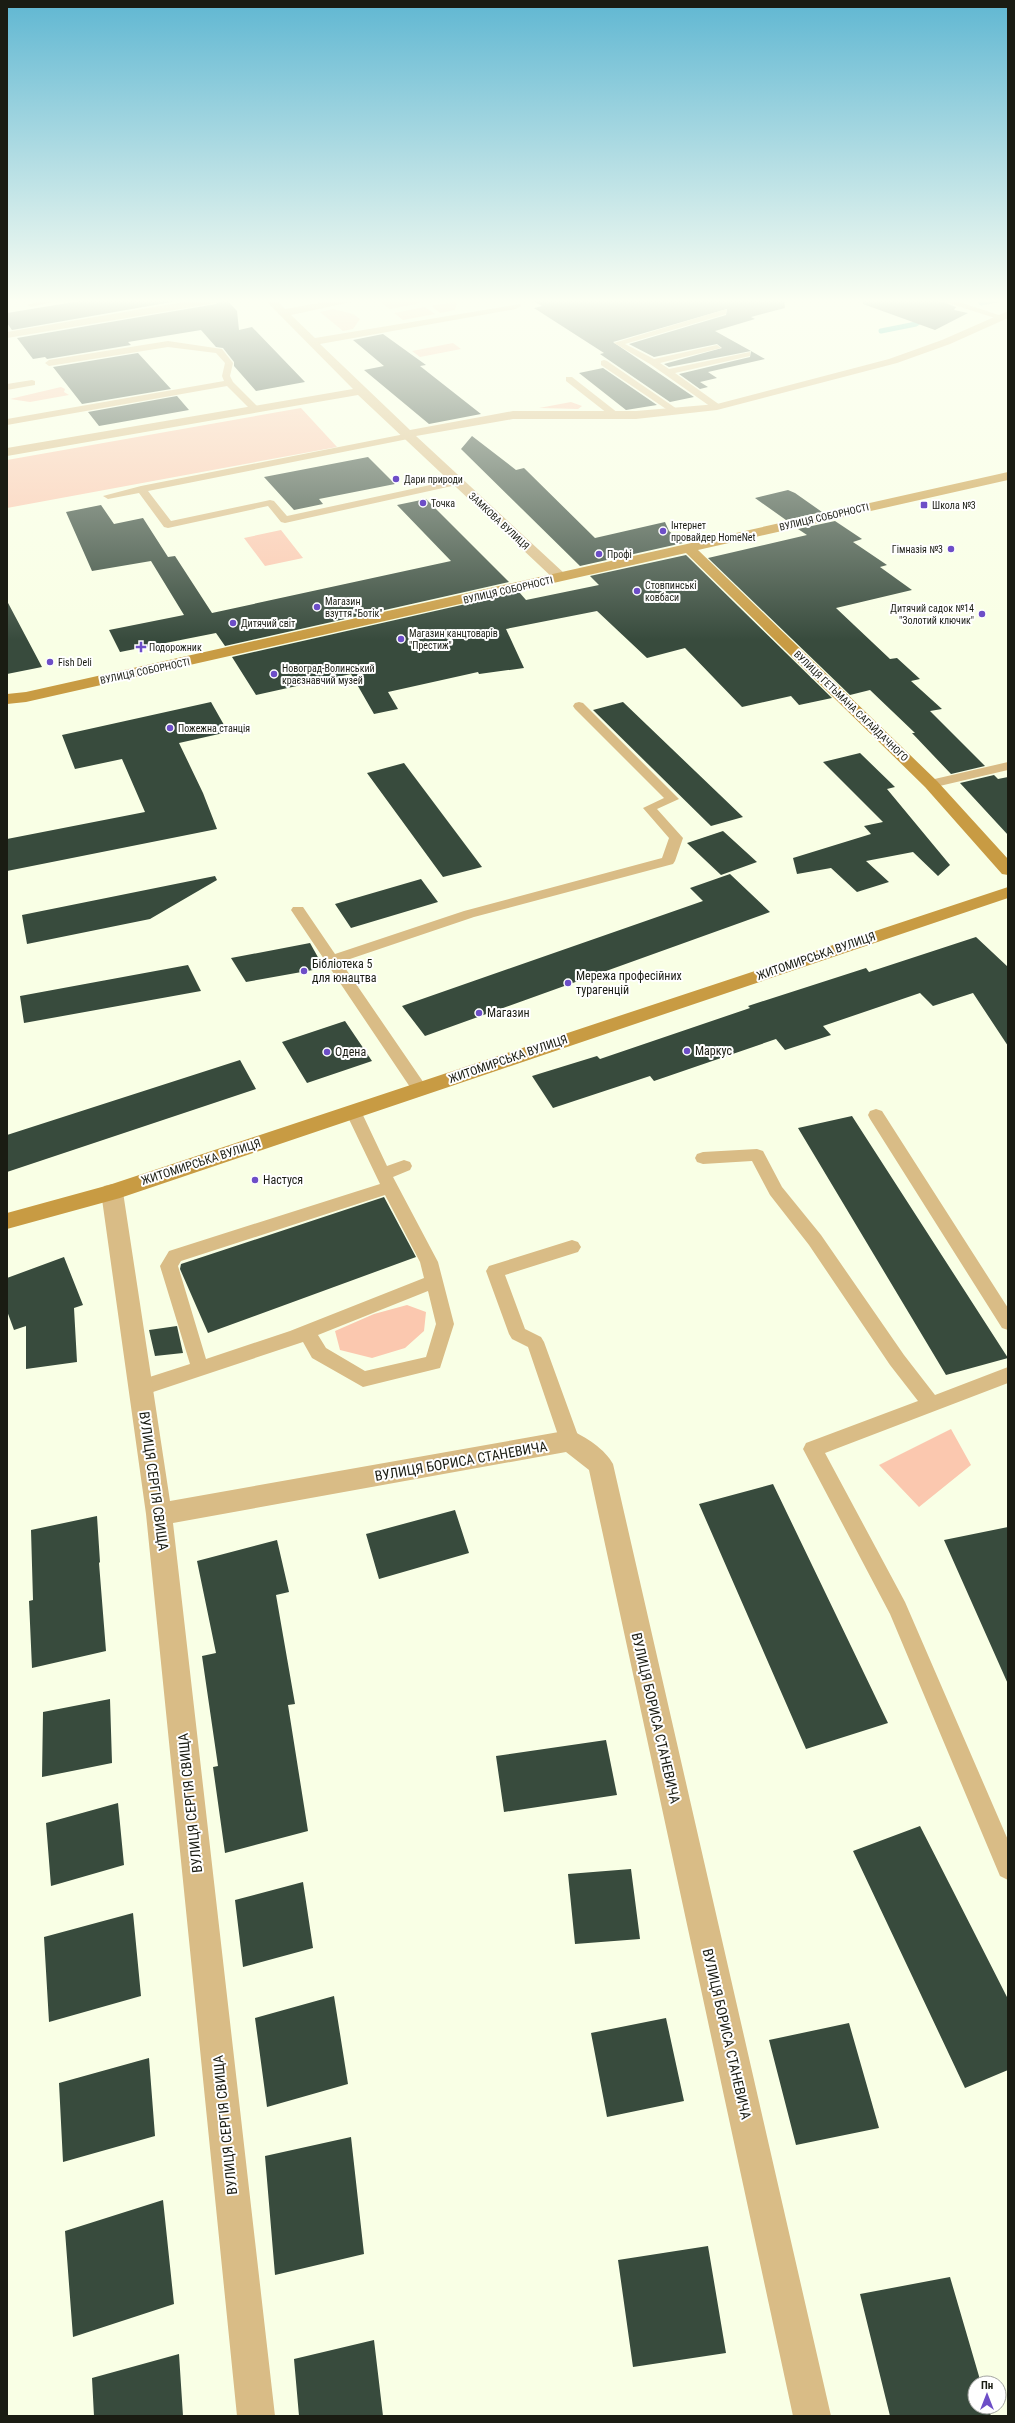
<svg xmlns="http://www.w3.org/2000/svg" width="1015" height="2423" viewBox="0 0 1015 2423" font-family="'Roboto Condensed',sans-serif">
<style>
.green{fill:#fbc8af}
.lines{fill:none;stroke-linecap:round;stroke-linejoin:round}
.stream{stroke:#35bbb0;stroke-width:5}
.building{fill:#384b3d}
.lane{fill:#d9bc86;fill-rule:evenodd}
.street{fill:#d9bc86;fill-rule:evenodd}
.secondary{fill:#c89b43;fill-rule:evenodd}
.poi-dot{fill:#6d4ec7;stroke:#fff;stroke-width:1.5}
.labels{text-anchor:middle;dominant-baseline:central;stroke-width:4;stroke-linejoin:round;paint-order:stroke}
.far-poi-label{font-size:10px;fill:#1a1c13;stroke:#fff;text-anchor:start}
.far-street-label{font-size:10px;fill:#1a1c13;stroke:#fff}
.street-label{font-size:12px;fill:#1a1c13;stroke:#fff}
.poi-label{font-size:12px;fill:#1a1c13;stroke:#fff;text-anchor:start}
.near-street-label{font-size:14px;fill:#1a1c13;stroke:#fff}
</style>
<rect width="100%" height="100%" fill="#f9ffe5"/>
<path class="green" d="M387 300H417L421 303 390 309 380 302Z
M457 301 455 310 440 313 431 306Z
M425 307 435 314 403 320 394 313Z
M333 309 353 314 360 319 353 329 343 331 320 312Z
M453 343 461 349 420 357 412 351Z
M61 387 65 389 64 392 69 395 30 402 10 399Z
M571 402 582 406 578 409 539 408Z
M301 408 337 447 7 508V460Z
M281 530 303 558 265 566 244 538Z
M407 1305 426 1312 424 1331 405 1348 372 1358 340 1350 335 1331 374 1314Z
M951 1429 971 1465 919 1507 879 1465Z"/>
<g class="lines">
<path class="stream" d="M981 303 997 300
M881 331 916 324 927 317"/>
</g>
<path class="building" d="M86 300H183L12 330 7 323V313Z
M222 300H227L237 311 239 330 252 327 305 382 256 391 234 366V362L223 348 216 347 201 330 128 342 131 345 47 359 45 357 33 359 17 338 216 304Z
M532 300H784L785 308 751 317 755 319 715 331 751 351 669 367 664 364 722 348 717 344 654 357 629 344 726 315 727 309 613 342 694 397 670 402 600 354 604 353 534 308 542 306Z
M863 300H938L956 307 954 310 968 313 935 330 863 304Z
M383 334 426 365 420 366 481 414 429 424 364 370 384 366 353 340Z
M751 351 765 359 708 372 717 378 700 382 708 387 700 389 679 374 750 357Z
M138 353 171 389 82 404 53 367Z
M603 368 657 405 626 410 579 373Z
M177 396 189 410 99 426 88 412Z
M472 436 516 470 524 468 595 538 665 522 669 531 683 543 580 566 461 449Z
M368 457 395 484 319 499 323 504 294 510 264 477Z
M788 490 795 493 822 512 786 520 755 498Z
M426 499 509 582 225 646 216 633 120 652 109 630 184 615 151 561 92 571 66 512 101 505 114 524 143 518 168 557 175 556 212 613 451 561 397 505Z
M835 521 862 539 853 542 887 565 880 567 912 590 836 608 890 659 897 658 920 679 911 681 942 709 930 711 985 766 951 774 912 733H915L870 690 850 695 708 558 807 535 798 529Z
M686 555 832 698 799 705 791 696 742 707 685 648 647 658 597 611 506 629 524 668 479 674 478 672 388 692 398 709 374 714 351 674 256 695 232 657 519 592 526 600 599 585 590 576Z
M7 601 42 667 7 674Z
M211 702 228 732 179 743 203 793 217 829 7 871V839L145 812 122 759 75 769 62 735Z
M623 702 743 817 711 826 593 710Z
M860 753 895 787 887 789 950 865 938 876 913 852 866 861 889 882 857 892 831 868 797 874 793 858 871 834 864 826 883 822 823 762Z
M404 763 482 867 443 877 367 773Z
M994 775 998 779 1008 777V835L960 783Z
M723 831 757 862 721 875 687 843Z
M730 874 770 912 425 1036 402 1006 703 901 690 888Z
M215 876 217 880 150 919 27 944 22 915Z
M421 879 438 902 351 928 335 904Z
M976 937 1008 967V1046L973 993 933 1006 920 993 823 1026 831 1035 785 1050 776 1039 654 1081 650 1076 553 1108 532 1076 597 1056 600 1059 750 1008 748 1006 866 968 869 972Z
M310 943 324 968 246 982 231 958Z
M188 965 201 991 24 1023 20 996Z
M345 1021 372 1061 307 1083 282 1042Z
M240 1060 256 1089 7 1172V1135Z
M852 1116 1008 1358 946 1375 798 1128Z
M384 1197 416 1257 208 1333 180 1269 181 1264Z
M64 1257 83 1305 74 1308 77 1362 26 1369V1326L14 1330 7 1311V1278Z
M177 1326 183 1353 155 1356 149 1330Z
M773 1484 888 1723 806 1749 699 1504Z
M455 1510 469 1553 379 1579 366 1534Z
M97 1516 100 1562 99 1563 106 1651 32 1668 29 1601 33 1600 31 1530Z
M1008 1527V1684L944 1540Z
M277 1540 289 1592 276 1595 295 1704 288 1705 308 1831 225 1853 213 1767 218 1766 202 1656 216 1653 197 1561Z
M110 1699 112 1763 42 1777 43 1712Z
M606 1740 617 1795 504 1812 496 1756Z
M118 1803 124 1865 51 1886 46 1823Z
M920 1826 1008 1999V2070L965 2088 853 1851Z
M631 1869 640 1939 575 1944 568 1874Z
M303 1882 313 1948 243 1967 235 1900Z
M133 1913 141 1996 49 2022 44 1937Z
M334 1996 348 2084 267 2107 255 2018Z
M666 2018 684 2101 607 2117 591 2033Z
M849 2023 879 2128 796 2145 769 2040Z
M149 2058 155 2136 63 2162 59 2083Z
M351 2137 364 2254 275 2275 265 2156Z
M163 2200 174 2304 73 2337 65 2231Z
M708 2246 726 2353 633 2367 618 2260Z
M950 2277 981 2383H975V2407H988L991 2416H890L860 2294Z
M374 2340 383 2416H299L294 2359Z
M179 2354 183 2416H94L92 2378Z"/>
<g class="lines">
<path class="lane" d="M43 300H62L31 307 27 305Z
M939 300H953L1005 317 998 319Z
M723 310H726V314L625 344 654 359 717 345 721 348 660 363 669 369 750 352V356L675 373 720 405V409H714L650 364 614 343Z
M168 341 222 349 233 363 230 376 233 382 258 407V411H252L227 386 7 425V419L224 381 222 376 225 363 216 353 168 347 49 366 45 363 49 360Z
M604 360 607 361 680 411 672 413 601 365V361Z
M566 377H572L618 413V417H612L566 381Z
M32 380 35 381V385L7 390V384Z
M410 433 415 436 413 438 148 491 171 521 270 500 274 501 287 516 458 479 463 482 461 484 285 523 281 522 268 506 168 528 164 527 139 493 108 499 103 496 141 486Z
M579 702 583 703 679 799 657 809 683 838 675 861 673 864 474 917 341 962 428 1089 426 1093H414L291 910 293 907H303L335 954 464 911 662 858 669 838 643 808 664 798 575 709 573 706 575 703Z
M1008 762V770L931 788 925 784 926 781Z
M353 1105 359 1107 361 1111 387 1166 404 1160 410 1162 412 1166 410 1170 393 1177 438 1262 454 1324 440 1368 363 1387 312 1358 303 1342 141 1396 134 1394 132 1388 134 1382 190 1364 160 1266 169 1251 380 1184 345 1111 347 1107ZM385 1195 420 1262 424 1278 290 1331 206 1359 178 1266 181 1261ZM428 1291 436 1324 426 1357 365 1371 326 1348 318 1335Z
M876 1109 882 1111 1008 1308V1330L1002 1328 870 1119 868 1115 870 1111Z
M757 1149 763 1151 782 1187 821 1235 904 1355 935 1395 1008 1367V1383L825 1453 905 1602 1008 1840V1880L1000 1876 890 1614 803 1449 806 1443 918 1401 890 1365 809 1245 770 1195 752 1161 703 1164 697 1162 695 1158 697 1154 703 1152Z
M572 1240 578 1242 581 1247 578 1252 505 1275 525 1329 541 1337 544 1342 580 1441 577 1447 570 1449 563 1447 560 1441 528 1347 512 1339 509 1334 486 1271 489 1266Z"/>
<path class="street" d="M195 300H221L216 303 7 338V332Z
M265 300H276L285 309 335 300H360L291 315 315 338 520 304 521 306 516 309 320 344 410 430 513 411H636L717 404 889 359 942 340 1008 311V318L950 344 897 363 717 410 636 419H513L416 436 565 574 567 577 565 580H555L358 395 7 456V448L353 389Z
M112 1184 120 1186 123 1192 170 1501 570 1430C585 1436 606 1450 613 1464L831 2416H793L589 1470 566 1452 173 1523 275 2416H237L146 1514 101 1192 104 1186Z"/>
<path class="secondary" d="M1008 472V480L698 550 937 781 1008 859V875L1002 874 925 787 686 553 26 702 7 704V694L26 692Z
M1008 887V898L120 1198 7 1229V1213L109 1185Z"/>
</g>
<linearGradient id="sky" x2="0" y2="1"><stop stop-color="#60b7d2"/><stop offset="0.47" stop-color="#fcfff3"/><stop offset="1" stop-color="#fcfff3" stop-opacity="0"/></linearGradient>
<rect width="1015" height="640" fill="url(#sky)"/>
<g class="poi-dot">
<circle cx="396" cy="479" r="4"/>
<circle cx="423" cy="503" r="4"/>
<rect x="920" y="501" width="8" height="8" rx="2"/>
<circle cx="663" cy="531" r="4"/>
<circle cx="951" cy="549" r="4"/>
<circle cx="599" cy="554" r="4"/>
<circle cx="637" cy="591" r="4"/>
<circle cx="317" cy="607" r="4"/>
<circle cx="982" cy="614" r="4"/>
<circle cx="233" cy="623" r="4"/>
<circle cx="401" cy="639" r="4"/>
<path d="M139 641h4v4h4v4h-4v4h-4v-4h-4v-4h4z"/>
<circle cx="50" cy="662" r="4"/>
<circle cx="274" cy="674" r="4"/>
<circle cx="170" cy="728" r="4"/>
<circle cx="304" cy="971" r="4"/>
<circle cx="568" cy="983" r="4"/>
<circle cx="479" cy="1013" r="4"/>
<circle cx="687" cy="1051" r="4"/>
<circle cx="327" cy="1052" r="4"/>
<circle cx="255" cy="1180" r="4"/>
</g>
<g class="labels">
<g class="far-poi-label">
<text x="404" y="479">Дари природи</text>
<text x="431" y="503">Точка</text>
<text x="932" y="505">Школа №3</text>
<text x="671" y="525">Інтернет<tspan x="671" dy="12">провайдер HomeNet</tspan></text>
<text x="943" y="549" text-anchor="end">Гімназія №3</text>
<text x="607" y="554">Профі</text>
<text x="645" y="585">Стовпинські<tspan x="645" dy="12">ковбаси</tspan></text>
<text x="325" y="601">Магазин<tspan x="325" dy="12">взуття "Ботік"</tspan></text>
<text x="974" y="608" text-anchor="end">Дитячий садок №14<tspan x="974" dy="12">"Золотий ключик"</tspan></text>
<text x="241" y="623">Дитячий світ</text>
<text x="409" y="633">Магазин канцтоварів<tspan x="409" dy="12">"Престиж"</tspan></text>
<text x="149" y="647">Подорожник</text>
<text x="58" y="662">Fish Deli</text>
<text x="282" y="668">Новоград-Волинський<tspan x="282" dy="12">краєзнавчий музей</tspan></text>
<text x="178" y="728">Пожежна станція</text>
</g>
<g class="far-street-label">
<text transform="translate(824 517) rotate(-13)">ВУЛИЦЯ СОБОРНОСТІ</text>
<text transform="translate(499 521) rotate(43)">ЗАМКОВА ВУЛИЦЯ</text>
<text transform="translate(508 590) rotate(-13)">ВУЛИЦЯ СОБОРНОСТІ</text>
<text transform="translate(145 671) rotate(-12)">ВУЛИЦЯ СОБОРНОСТІ</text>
<text transform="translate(851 706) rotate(44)">ВУЛИЦЯ ГЕТЬМАНА САГАЙДАЧНОГО</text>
</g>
<g class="street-label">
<text transform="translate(816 956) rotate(-19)">ЖИТОМИРСЬКА ВУЛИЦЯ</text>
<text transform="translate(508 1059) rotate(-19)">ЖИТОМИРСЬКА ВУЛИЦЯ</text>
<text transform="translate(201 1162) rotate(-18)">ЖИТОМИРСЬКА ВУЛИЦЯ</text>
</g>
<g class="poi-label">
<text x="312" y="964">Бібліотека 5<tspan x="312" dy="14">для юнацтва</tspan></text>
<text x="576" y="976">Мережа професійних<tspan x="576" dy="14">турагенцій</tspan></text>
<text x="487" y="1013">Магазин</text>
<text x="695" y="1051">Маркус</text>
<text x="335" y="1052">Одена</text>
<text x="263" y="1180">Настуся</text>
</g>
<g class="near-street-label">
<text transform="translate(461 1461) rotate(-10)">ВУЛИЦЯ БОРИСА СТАНЕВИЧА</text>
<text transform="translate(154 1481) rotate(82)">ВУЛИЦЯ СЕРГІЯ СВИЩА</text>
<text transform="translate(656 1718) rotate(77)">ВУЛИЦЯ БОРИСА СТАНЕВИЧА</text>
<text transform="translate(190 1803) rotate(-96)">ВУЛИЦЯ СЕРГІЯ СВИЩА</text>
<text transform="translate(727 2034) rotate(77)">ВУЛИЦЯ БОРИСА СТАНЕВИЧА</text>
<text transform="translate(225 2125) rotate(-96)">ВУЛИЦЯ СЕРГІЯ СВИЩА</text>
</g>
</g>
<rect width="1015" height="2423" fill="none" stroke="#1a1c13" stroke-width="16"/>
<g transform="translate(987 2395)"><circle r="19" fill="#ffffff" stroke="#a3a4a1"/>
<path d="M0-3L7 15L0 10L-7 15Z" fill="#6d4ec7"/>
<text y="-6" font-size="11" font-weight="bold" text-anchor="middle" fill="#1a1c13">Пн</text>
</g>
</svg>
